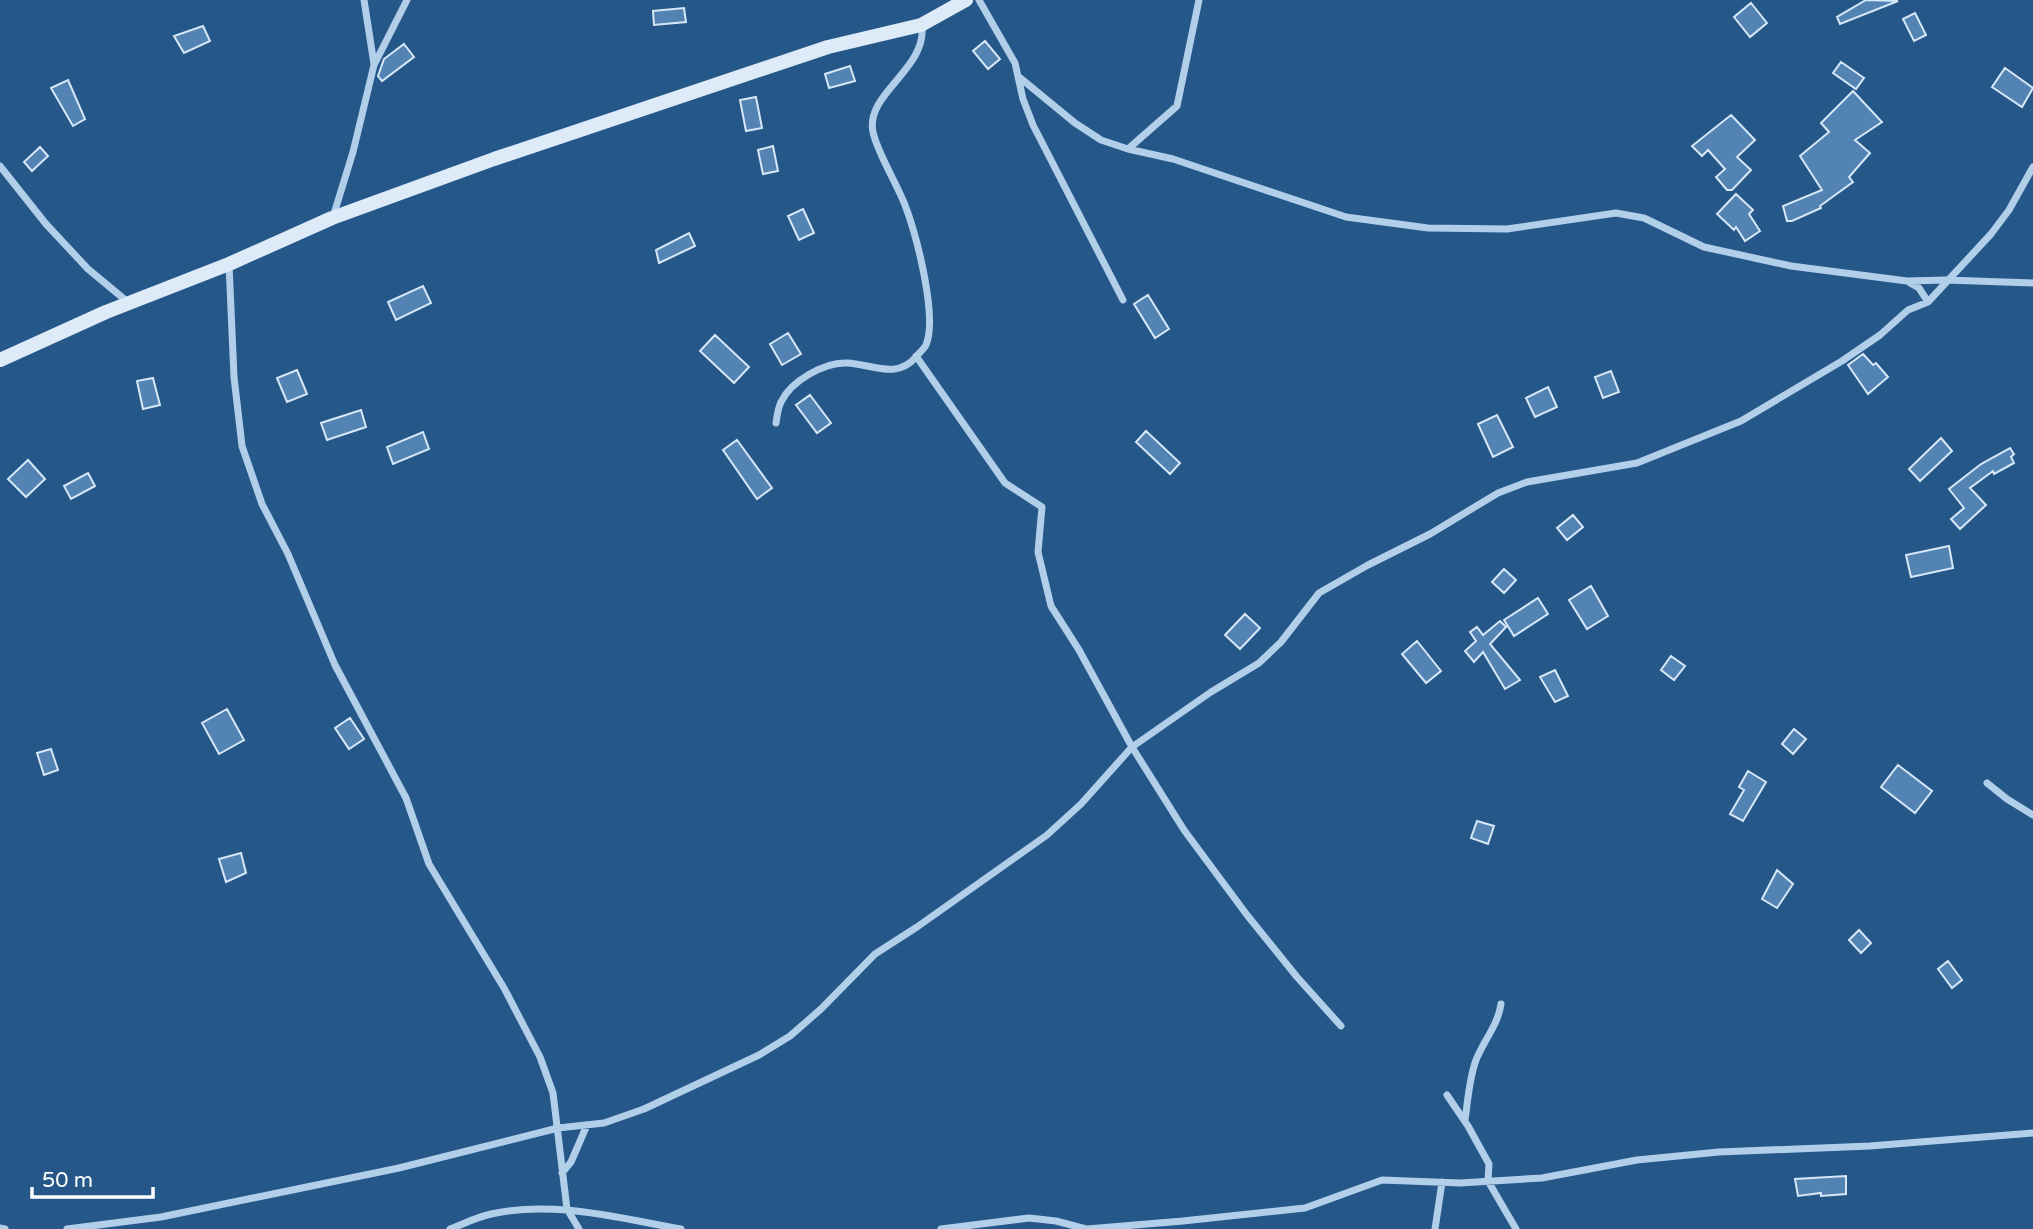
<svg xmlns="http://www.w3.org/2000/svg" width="2033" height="1229" viewBox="0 0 2033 1229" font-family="'Varela Round',sans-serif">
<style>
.building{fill:#5283b2;stroke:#d6e7f7;stroke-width:2}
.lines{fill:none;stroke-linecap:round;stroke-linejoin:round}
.street{stroke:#b2cfe9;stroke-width:7}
.secondary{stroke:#ddeaf8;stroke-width:14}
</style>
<rect width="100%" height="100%" fill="#265789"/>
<path class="building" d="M1866 0 1898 1 1840 24 1837 17Z
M1751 3 1767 23 1750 37 1734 17Z
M684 8 686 22 654 25 653 11Z
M1915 13 1926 35 1914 41 1903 19Z
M203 26 210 41 184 53 174 36Z
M985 41 1000 59 988 69 973 51Z
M404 44 414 57 382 81 378 76 384 59Z
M1841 62 1864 78 1856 89 1833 73Z
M850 66 855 81 829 88 825 74Z
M2005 68 2033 88 2022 107 1992 87Z
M68 80 85 119 73 126 51 88Z
M1853 91 1882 122 1855 140 1870 153 1849 177 1853 182 1820 206 1821 208 1792 221H1787L1783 206 1822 190 1800 156 1829 132 1821 123Z
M756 97 762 128 746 131 740 100Z
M1731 115 1755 140 1737 157 1751 170 1732 190H1727L1716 177 1725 169 1708 150 1702 156 1692 146Z
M773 146 778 171 763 174 758 150Z
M40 147 48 156 32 171 24 162Z
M1736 194 1753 210 1749 214 1760 231 1745 241 1736 227 1734 230 1717 214Z
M803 209 814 233 799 240 788 216Z
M689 233 695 246 659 263 656 250Z
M423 286 431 303 396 320 388 302Z
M1148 295 1169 329 1155 338 1134 304Z
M788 333 801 354 782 365 770 344Z
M715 335 749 367 734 383 700 351Z
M1863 354 1873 365 1876 363 1888 377 1868 394 1848 365Z
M297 370 307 394 287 402 277 378Z
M1611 371 1619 392 1603 398 1595 377Z
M153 378 160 405 143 409 137 381Z
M1548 387 1557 407 1535 417 1526 398Z
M810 395 831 423 817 433 796 405Z
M361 410 366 427 327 440 321 423Z
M1497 415 1513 447 1493 457 1478 424Z
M1146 431 1180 463 1170 474 1136 442Z
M423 432 429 449 393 464 387 447Z
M1941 438 1952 451 1920 481 1909 469Z
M737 440 772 488 757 499 723 450Z
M2010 448 2014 454 2011 457 2014 463 1994 474 1993 471 1970 488 1986 505 1960 529 1951 519 1964 508 1949 489 1981 464Z
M28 460 45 479 26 497 8 479Z
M88 473 95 486 71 499 64 486Z
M1573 515 1583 527 1567 540 1557 528Z
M1949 546 1953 568 1911 577 1906 555Z
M1504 569 1516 580 1504 593 1492 582Z
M1591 586 1608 616 1587 629 1569 600Z
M1538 598 1548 614 1514 636 1504 620Z
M1245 614 1260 628 1240 649 1225 635Z
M1500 621 1506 627 1490 644 1520 680 1505 689 1483 652 1474 662 1465 651 1476 641 1470 632 1477 627 1483 635Z
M1417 641 1441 671 1426 683 1402 654Z
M1671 656 1685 666 1674 680 1661 670Z
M1555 670 1568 696 1555 702 1540 677Z
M227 709 244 740 219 754 202 723Z
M350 718 364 739 349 749 335 728Z
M1794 729 1806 739 1793 754 1782 744Z
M51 749 58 770 44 775 37 753Z
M1898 765 1932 791 1915 813 1881 787Z
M1748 771 1766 782 1743 821 1730 814 1744 790 1739 787Z
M1477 821 1494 826 1488 844 1471 838Z
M241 853 246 873 226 882 219 859Z
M1777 870 1793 884 1777 908 1762 899Z
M1859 930 1871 943 1861 953 1849 940Z
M1948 961 1962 980 1952 988 1938 969Z
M1846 1176V1194L1821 1196V1193L1798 1196 1795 1179Z"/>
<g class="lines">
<path class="street" d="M364 0 374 64
M979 0 1015 63 1023 99 1033 125 1123 300
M1019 77 1075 123 1101 140 1128 149 1173 159 1346 217 1428 228 1507 229 1616 213 1644 218 1704 247 1791 266 1907 281 1946 280 2033 283
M1128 149 1177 106 1199 0
M0 166 46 224 88 269 129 303
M333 217 353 152 374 65 407 0
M229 264 234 377 242 446 262 504 288 554 335 665 406 798 429 864 504 988 540 1057 553 1093 567 1209 579 1229
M1910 283 1919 288 1928 302
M916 356 1005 483 1042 507 1038 552 1051 606 1079 650 1132 747 1184 830 1247 915 1297 977 1341 1026
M776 423C777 416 778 408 781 402 791 381 824 362 847 363 872 364 896 380 916 357 919 353 924 349 926 345 938 316 916 234 905 205 897 184 877 152 873 132 865 93 927 70 922 25
M1987 783 2007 799 2033 815
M1447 1095 1468 1126 1489 1164 1488 1181 1516 1229
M1465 1120C1468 1100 1469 1079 1476 1060 1484 1040 1498 1025 1501 1004
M562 1173 571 1162 587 1125
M0 1228 5 1229
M67 1229 161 1217 399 1168 558 1128 604 1123 644 1109 759 1055 790 1036 821 1009 875 954 917 927 1047 835 1081 804 1132 747 1211 692 1259 663 1281 642 1319 593 1368 565 1430 534 1498 493 1527 482 1637 463 1741 421 1842 361 1880 335 1908 310 1928 302 1991 234 2009 210 2033 167
M450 1229C463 1224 477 1217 491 1214 554 1200 618 1218 681 1229
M941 1229 1029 1218 1056 1221 1086 1229
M1087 1229 1183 1221 1305 1208 1382 1180 1460 1183 1542 1178 1637 1160 1719 1152 1870 1146 2033 1133
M1435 1229 1442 1182"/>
<path class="secondary" d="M0 360 106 312 229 264 332 218 494 159 828 47 921 25 966 0"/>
</g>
<path d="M32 1187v10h121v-10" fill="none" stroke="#ffffff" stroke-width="3.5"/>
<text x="42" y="1187" font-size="21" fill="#ffffff" stroke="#265789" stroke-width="5" paint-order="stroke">50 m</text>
</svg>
